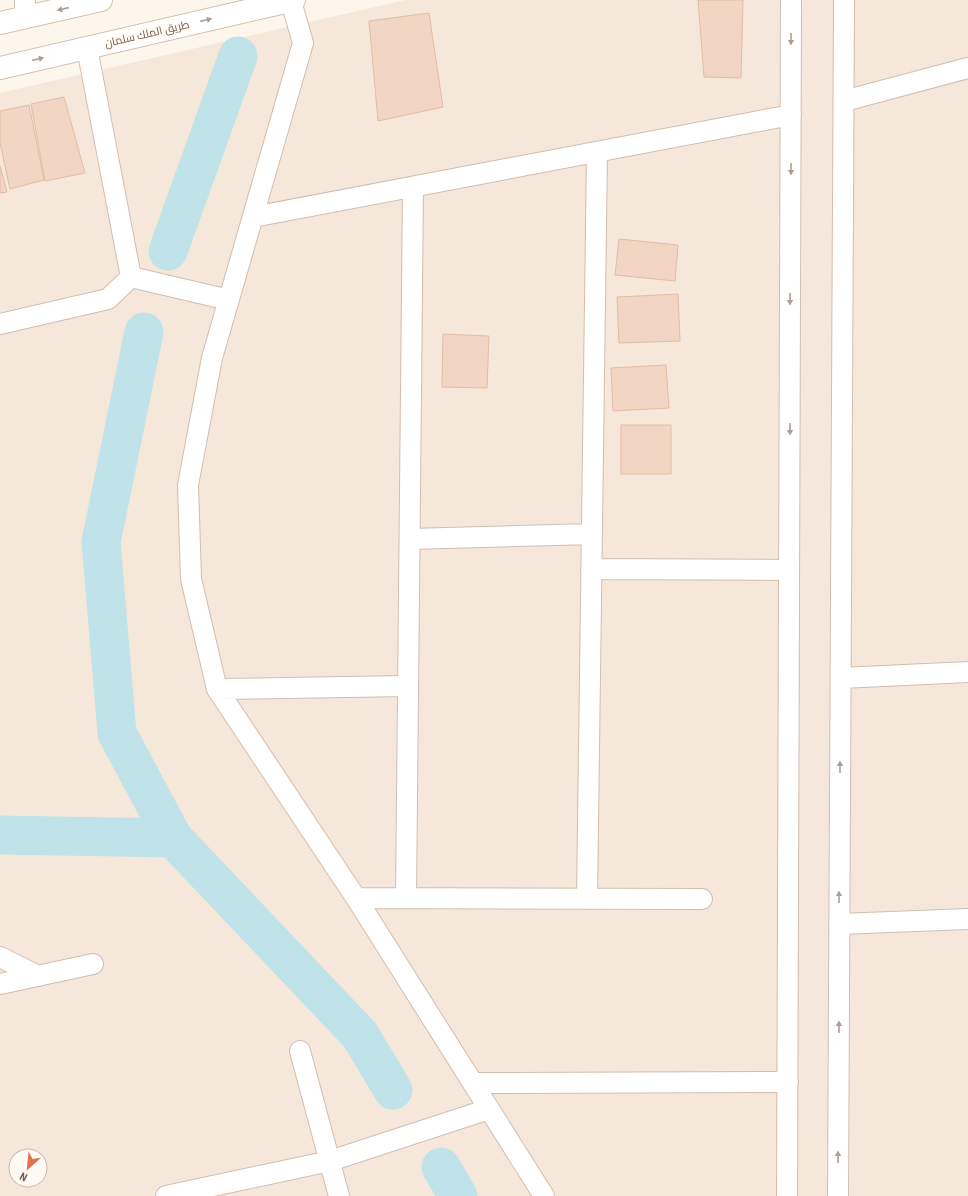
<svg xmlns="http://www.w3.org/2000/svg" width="968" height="1196" viewBox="0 0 968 1196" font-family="'Roboto Condensed',Cairo,sans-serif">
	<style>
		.residential { fill: #f5e8da; fill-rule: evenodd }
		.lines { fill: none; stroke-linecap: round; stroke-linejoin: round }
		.river { stroke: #bfe3e8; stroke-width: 39 }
		.building { fill: #f3d5c3; stroke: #e6bba3 }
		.street-casing { stroke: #d1beb0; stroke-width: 22 }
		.secondary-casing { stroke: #d6c0b0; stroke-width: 24 }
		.street { stroke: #fff; stroke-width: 20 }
		.secondary { stroke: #fff; stroke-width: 22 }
		.oneway { fill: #af9d94 }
		.labels { text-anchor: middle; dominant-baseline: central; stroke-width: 4; stroke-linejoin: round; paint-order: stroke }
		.street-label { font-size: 11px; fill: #7a5c4d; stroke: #fffaf3 }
	</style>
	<rect width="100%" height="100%" fill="#fdf6ec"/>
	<path class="residential" d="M405,0H968V1196H0V93ZM16,1156H40V1180H16Z"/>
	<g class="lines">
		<path class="river" d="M168,251L238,56
			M144,332L101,542L117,733L173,838L360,1035L393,1090
			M0,835L173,838
			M441,1167L458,1196"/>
	</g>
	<path class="building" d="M698,0H743L741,78L704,77Z
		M429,13L443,107L378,121L369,21Z
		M64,97L85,173L45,181L31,104Z
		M29,105L44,180L10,189L0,143V111Z
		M0,166L7,192L0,193Z
		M619,239L678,245L675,281L615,275Z
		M678,294L680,341L619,343L617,297Z
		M443,334L489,336L487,388L442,387Z
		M666,365L669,408L613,411L611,368Z
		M621,425H671V474H621Z"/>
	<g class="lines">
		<g class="street-casing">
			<path id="street" d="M291,1L303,43L212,358L188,485L191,579L217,689L356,898L544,1196
				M25,17V0
				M844,101L968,68
				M253,217L791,115
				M131,277L229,300
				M0,324L108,299L131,277L87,48
				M410,539L592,534
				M591,569L789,570
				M841,678L968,672
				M217,689L408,686
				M356,898L702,899
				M406,898L413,187
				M587,899L597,152
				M839,924L968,919
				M0,957L38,976
				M0,984L93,964
				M300,1051L339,1196
				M473,1083L788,1082
				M166,1196L330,1161L489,1109
				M787,1196L791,0
				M838,1196L844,0"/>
		</g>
		<g class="secondary-casing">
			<path id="secondary" d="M0,23L101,0
				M0,68L294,0"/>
		</g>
		<use href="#street" class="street"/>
		<use href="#secondary" class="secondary"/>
	</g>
	<defs><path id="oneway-solid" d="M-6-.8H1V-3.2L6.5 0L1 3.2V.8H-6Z"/></defs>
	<g class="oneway">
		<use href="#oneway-solid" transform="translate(63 9) rotate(167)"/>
		<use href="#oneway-solid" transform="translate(206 20) rotate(-13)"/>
		<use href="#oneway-solid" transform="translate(791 39) rotate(90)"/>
		<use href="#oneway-solid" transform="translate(38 59) rotate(-13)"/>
		<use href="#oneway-solid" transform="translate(791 169) rotate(90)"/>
		<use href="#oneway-solid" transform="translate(790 299) rotate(90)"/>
		<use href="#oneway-solid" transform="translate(790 429) rotate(90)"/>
		<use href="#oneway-solid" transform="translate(840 767) rotate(-90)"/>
		<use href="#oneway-solid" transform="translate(839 897) rotate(-90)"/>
		<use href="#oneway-solid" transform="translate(839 1027) rotate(-90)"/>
		<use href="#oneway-solid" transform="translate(838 1157) rotate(-90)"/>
	</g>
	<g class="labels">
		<g class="street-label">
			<text transform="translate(147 34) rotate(-13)">طريق الملك سلمان</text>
		</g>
	</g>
	<g transform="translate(28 1168) rotate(207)"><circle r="19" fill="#fffaf3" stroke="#cabbb1"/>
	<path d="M0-3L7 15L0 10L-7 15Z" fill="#e76f51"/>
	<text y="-6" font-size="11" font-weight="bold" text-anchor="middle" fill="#7a5c4d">N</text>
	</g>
</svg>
